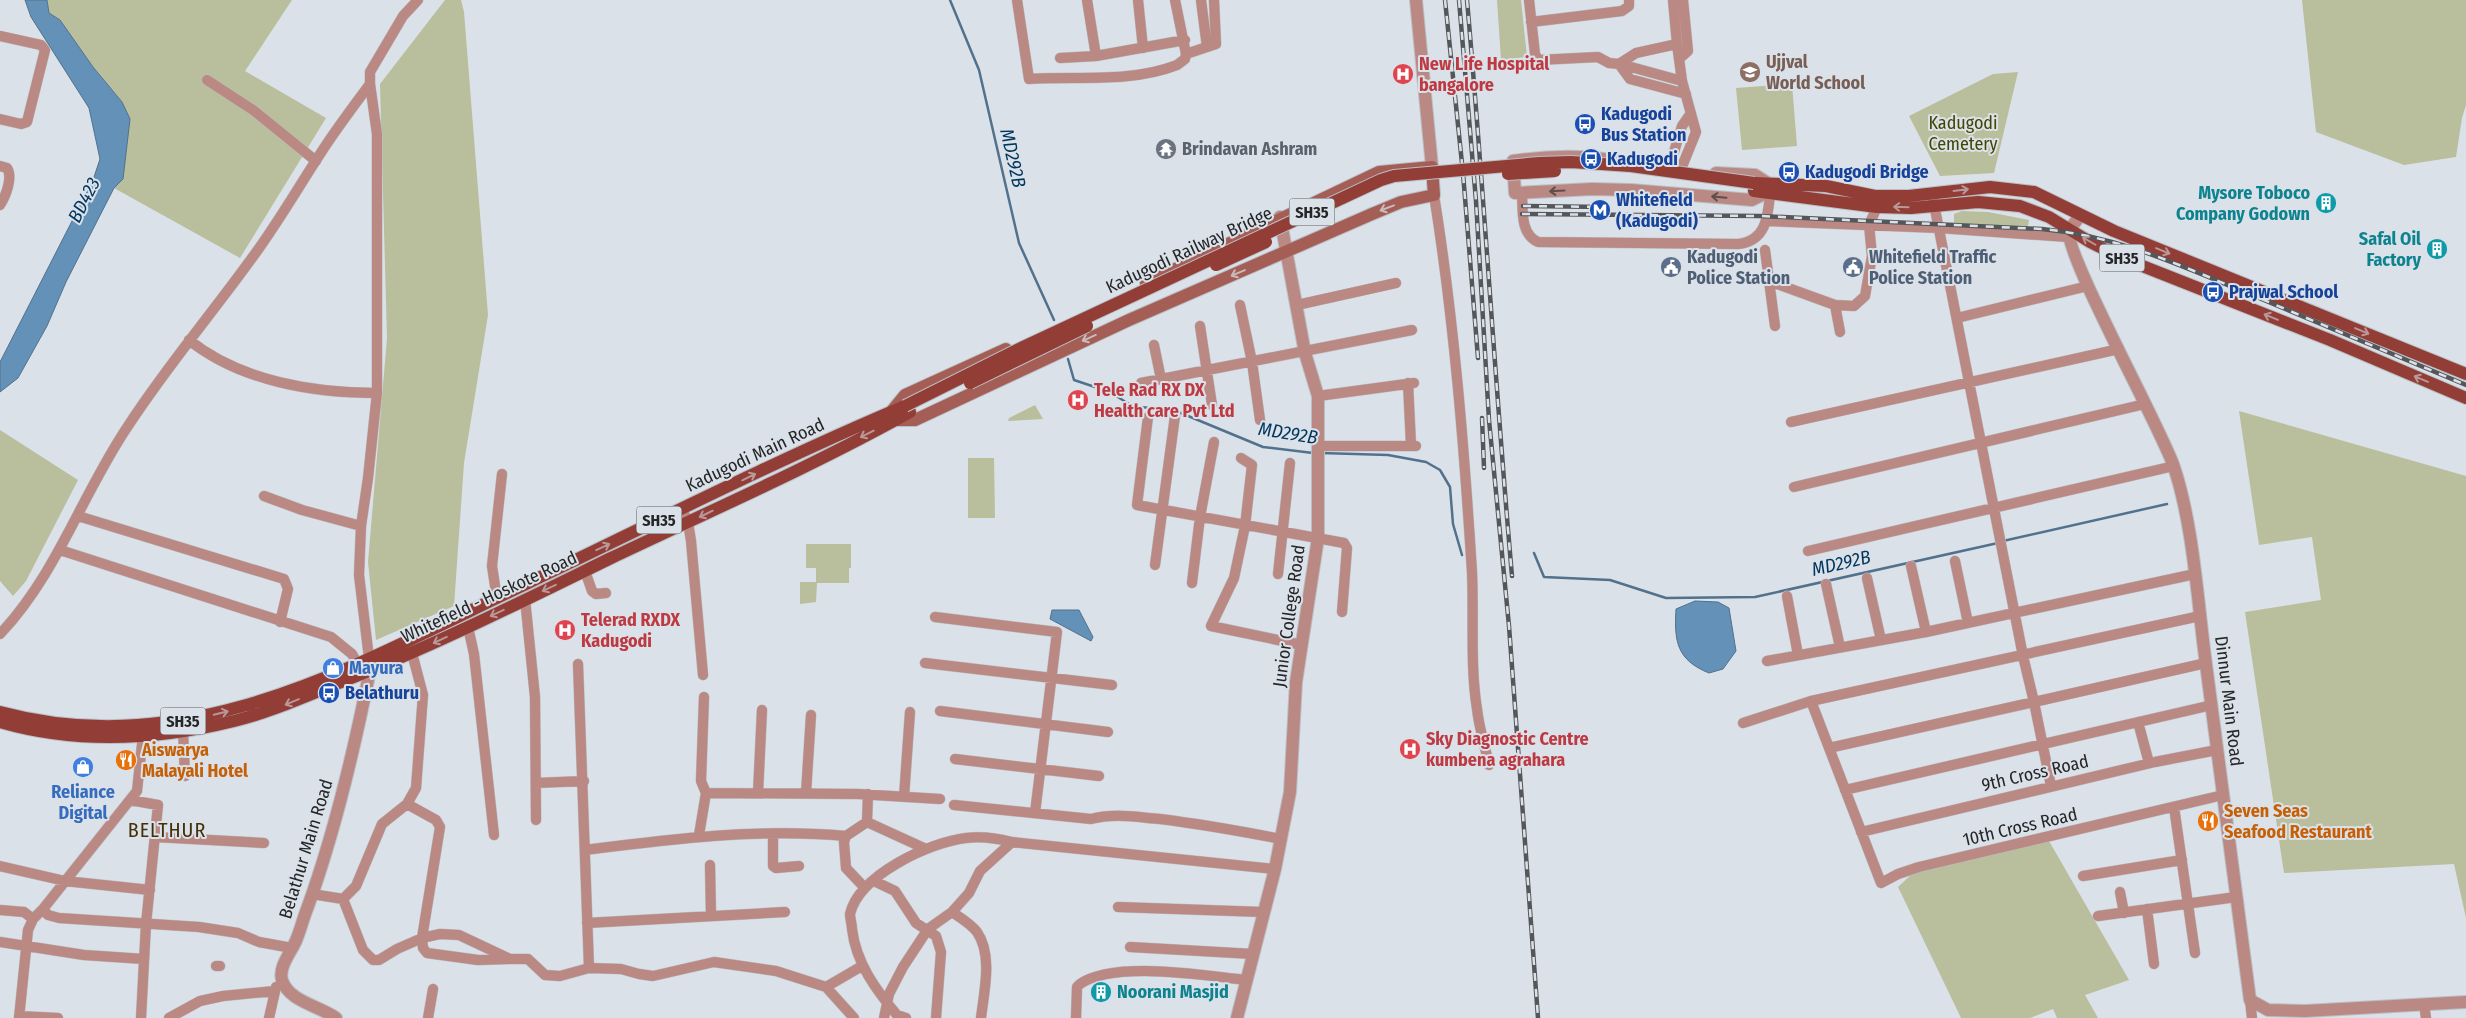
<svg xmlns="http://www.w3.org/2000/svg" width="2466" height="1018" viewBox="0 0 2466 1018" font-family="'Fira Sans Condensed',sans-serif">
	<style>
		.green { fill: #b9be9c }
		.water { fill: #6491b8; stroke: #51718d }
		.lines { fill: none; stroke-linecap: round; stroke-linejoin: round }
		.stream { stroke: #51718d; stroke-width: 2.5 }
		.minor-casing { stroke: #babfc5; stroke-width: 11 }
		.tertiary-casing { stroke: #babfc5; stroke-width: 14 }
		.secondary-casing { stroke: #babfc5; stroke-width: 14 }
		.primary-casing { stroke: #babfc5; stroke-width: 14 }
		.minor { stroke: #bb8983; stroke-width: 10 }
		.tertiary { stroke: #bb8983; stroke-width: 12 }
		.secondary { stroke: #a45e56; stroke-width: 12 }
		.primary { stroke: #923d36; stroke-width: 12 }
		.rail-casing { stroke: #54575a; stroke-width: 4.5 }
		.rail { stroke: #dbe1e8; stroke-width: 2.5; stroke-dasharray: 8; stroke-linecap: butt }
		.primary-bridge-casing { stroke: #babfc5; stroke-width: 14; stroke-linecap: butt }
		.primary-bridge { stroke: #923d36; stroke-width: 12 }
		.oneway { stroke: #ba9798 }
		.oneway2 { stroke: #604e4c }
		.oneway3 { stroke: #cababc }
		.labels { text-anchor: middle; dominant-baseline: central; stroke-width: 4; stroke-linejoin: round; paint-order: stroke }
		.shield { fill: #dbe1e8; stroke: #5b5e62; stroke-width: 1 }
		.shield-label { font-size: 16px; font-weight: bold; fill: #242628 }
		.education-label { font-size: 18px; font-weight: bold; fill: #785e54; stroke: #dbe1e8; text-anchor: start }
		.health-label { font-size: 18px; font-weight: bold; fill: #be3a42; stroke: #dbe1e8; text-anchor: start }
		.transit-label { font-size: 18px; font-weight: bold; fill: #164399; stroke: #dbe1e8; text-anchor: start }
		.park-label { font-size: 18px; fill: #414600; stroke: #dbe1e8 }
		.worship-label { font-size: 18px; font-weight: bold; fill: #5b616d; stroke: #dbe1e8; text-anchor: start }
		.culture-label { font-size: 18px; font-weight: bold; fill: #0d838f; stroke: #dbe1e8; text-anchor: end }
		.street-label { font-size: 18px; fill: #242628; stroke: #dbe1e8 }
		.service-label { font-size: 18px; font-weight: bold; fill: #4e5e75; stroke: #dbe1e8; text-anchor: start }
		.shop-label { font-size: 18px; font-weight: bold; fill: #366cbe; stroke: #dbe1e8; text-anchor: start }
		.food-label { font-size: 18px; font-weight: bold; fill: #c56008; stroke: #dbe1e8; text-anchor: start }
		.water-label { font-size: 19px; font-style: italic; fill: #00365d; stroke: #dbe1e8 }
		.quarter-label { font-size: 20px; letter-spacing: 1px; fill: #432f08; stroke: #dbe1e8 }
	</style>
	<rect width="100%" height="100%" fill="#dbe1e8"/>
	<path class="green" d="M47,0H292L245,71L326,118L240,258L114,188L123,178L122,102L93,67L60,20L49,13Z
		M445,0H461L464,12L488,315L464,463L454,606L376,640L368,562L387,338L380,84Z
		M1497,0H1521L1527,57L1501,60Z
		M2302,0H2466V105L2462,118L2456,157L2404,165L2316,132Z
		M2018,72L1994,173L1940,176L1909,116L1993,74Z
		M1792,84L1797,146L1742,150L1736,88Z
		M1962,211L1988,212L2029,220L2027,231L1954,226V214Z
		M1035,405L1043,419L1008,421L1009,418Z
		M2239,411L2466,476V918L2454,864L2284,873L2245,612L2321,600L2312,537L2259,545Z
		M0,430L78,480L26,581L13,596L0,581Z
		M968,458H994L995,518H968Z
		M806,544H851V568H849V583H817L816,602L800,604V582H816V568H806Z
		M2049,841L2129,980L2085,995L2098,1018H2057L2053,1009L2030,1018H1961L1898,887L1913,873Z"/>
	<path class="water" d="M25,0H47L49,13L60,20L93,67L122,102L130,119L123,179L114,188L66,282L47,326L18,378L0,392V362L93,180L100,159L89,108L31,17Z
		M1695,601L1718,602L1729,608L1736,651L1723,669L1709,673C1677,660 1674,642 1676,609Z
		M1052,610H1079L1093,637L1091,641L1050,619Z"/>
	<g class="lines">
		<path class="stream" d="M950,0L979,70L1019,243L1054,320
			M1068,359L1074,380L1110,392L1132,406L1176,411L1263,447L1313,453
			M1321,453L1388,455L1426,462L1440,470L1450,487L1453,524L1462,555
			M2003,541L2167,504
			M1534,553L1544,577L1610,580L1666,598L1755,597L1998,543"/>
		<g class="minor-casing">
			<path id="minor" d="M1017,0L1029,79C1078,76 1131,83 1177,65L1185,59L1186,54L1175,0
				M1087,0L1096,56L1185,40
				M1138,0L1143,48
				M1201,0L1207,47
				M1529,0L1535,54L1538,60L1598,57L1609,63L1619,64L1636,53L1677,44L1673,0
				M1531,22L1622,11L1629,6V0
				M0,36L41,45L45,50L27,122L21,124L0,119
				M1677,44L1682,81L1696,132L1681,169
				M1186,54L1216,44L1214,0
				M1060,58L1096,56
				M1679,59L1688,51L1683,0
				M1619,64L1630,79L1686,94
				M1631,67L1682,81
				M207,80L253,110L316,161
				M0,166L7,168C13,177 6,196 0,205
				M1669,168L1682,126L1691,113
				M1522,193C1523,210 1520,234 1538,242L1738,244C1766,241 1768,217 1770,194
				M1434,195C1454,320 1464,446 1472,572C1474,616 1470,666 1477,709C1479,728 1485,746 1489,765
				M1768,221L1939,228L2068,237
				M1765,250L1775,326
				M1769,281L1835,305L1840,332
				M1240,305L1252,362L1260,420
				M1297,305L1396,283
				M1835,305L1854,306L1865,296L1872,256L1869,225L1877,207
				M1957,318L2088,286
				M1200,326L1212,405
				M189,340C240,381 313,393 377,393
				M1154,345L1161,379
				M1141,383L1412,330
				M1408,383L1411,445
				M1318,396L1414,383
				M1148,417L1137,505L1344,543L1347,548L1342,612
				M1791,422L2119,349
				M1319,446H1416
				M1241,458L1252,465L1245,526L1234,578L1211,626L1302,645
				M1794,487L2145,404
				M264,496L302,510L361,526
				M682,509L688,522L691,541L703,675
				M78,516L284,579L288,589L280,622
				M60,550L331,637L352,654L357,663
				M1808,551L2174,466
				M1955,561L1968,623
				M1155,565L1175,416
				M1911,566L1926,632
				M585,571L592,591L596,594L606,593
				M1278,574L1290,463
				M1867,578L1881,640
				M1192,583L1200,517L1214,442
				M1826,584L1840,647
				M1787,596L1798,655
				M497,599L492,566L502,474
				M525,599L535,697L536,820
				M935,617L1057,632L1035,813
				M468,627L474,654L494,835
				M0,634C57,574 82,494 128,426C165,369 209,317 249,262C277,225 300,184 326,145C340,124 355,104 370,84V72L403,16L418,0
				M369,658L359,575L361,526L368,478L377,393V134L370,84
				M1767,661L1926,632L2195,574
				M925,663L1112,685
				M578,664L589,968
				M704,697L701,781L706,793
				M1811,701L1881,883L1898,874L1919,867L2223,795
				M940,711L1108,732
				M2138,722L2149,763
				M1743,723L1811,701L2200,616
				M183,731L185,776
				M1829,748L2034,702L2023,656L1933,199
				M955,759L1099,776
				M536,783L584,781
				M2051,786L2034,702L2206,663
				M1845,790L2212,705
				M758,793L762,710
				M806,793L811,715
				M904,797L910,712
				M130,800L158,805L146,924L141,1018
				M407,804L436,820L440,827L422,938L440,934L459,935L510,959H528L545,975L560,976L589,968L621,969L639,974L653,976L714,962L776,971L826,987L862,966
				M954,805L1091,819C1115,813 1135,817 1160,819C1200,824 1240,831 1281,839
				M2174,807L2195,953
				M867,822L926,849
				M1861,832L2155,762L2217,750
				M773,834V866L776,868L799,866
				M699,835L706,793L858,794L940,799
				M155,837L264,843
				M585,850C672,839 758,828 846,836
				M710,865L711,916
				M0,866L65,881L150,890
				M2083,876L2182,860
				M874,881L895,891L916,923L936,936L941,952L936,1018
				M864,887L846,868L844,842L846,836L867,822L868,794
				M2120,892L2124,913
				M312,894L343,899L363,950L373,960H379L397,949L422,938L423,948L427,953L478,960L509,959
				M343,899L356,886L382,824L407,804L416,788L423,695L412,653
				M1118,907L1263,912
				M43,909L48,915L59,918L199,927L238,933L259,942L292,948
				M2147,909L2154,964
				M0,910L24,912L33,919
				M952,912C961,918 971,924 977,932C993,955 984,992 981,1018
				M2098,916L2236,897
				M587,923L785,912
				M0,942L84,955L144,959
				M1130,947L1253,954
				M216,966H220
				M826,987L854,1018
				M2250,1000L2252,1018
				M2424,1004L2426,1018
				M19,1016L58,1018
				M19,1018L28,930L33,919L43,909L137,791L143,735
				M169,1018L200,1001L223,996L274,991
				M269,1018L276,987
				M428,1018L433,989
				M884,1018L889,994L903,967L928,929L952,912L969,893L980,871L1012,842L1275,869
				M906,1018L897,1015C876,990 856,963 852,929C852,925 850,918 850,914C859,875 930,842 966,838C982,836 996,838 1012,842
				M1076,1018L1077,987L1080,984C1115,960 1205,976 1247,980"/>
		</g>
		<g class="tertiary-casing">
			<path id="tertiary" d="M1416,0L1432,167
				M1612,160C1579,155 1546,156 1513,161L1515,193L1592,189L1631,190L1752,200L1766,193
				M1716,173L1755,175L1769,184
				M2080,216L2069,230C2063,251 2162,430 2174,467C2192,521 2197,592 2204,649C2220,766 2234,883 2250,1000L2268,1010L2305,1011L2466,1002
				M336,1018C320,1006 289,1002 282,980C278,966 293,950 297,938C301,928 303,919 307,909C335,832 354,751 370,670L369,662
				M1237,1018L1275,869L1290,792L1296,682L1318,538V396L1305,353L1280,217"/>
		</g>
		<g class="secondary-casing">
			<path id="secondary" d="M891,412L905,395L1006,349
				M894,420H915L1129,320L1372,214L1401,202L1434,195L1432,167L1379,172L1146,283"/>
		</g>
		<g class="primary-casing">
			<path id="primary" d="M1754,183L1826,186L1875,196H1909L1990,187L2034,192L2114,231L2466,374
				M1754,191L1877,207L1911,208L1978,202L2020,206L2049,217L2090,242L2122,258L2330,340L2466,398
				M0,712C193,764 360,662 528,583C653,523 777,460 905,406
				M0,722C76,744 157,740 234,721C275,711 315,692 354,677C441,642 525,600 609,559C710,511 813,466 910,412"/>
		</g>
		<use href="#minor" class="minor"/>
		<use href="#tertiary" class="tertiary"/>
		<use href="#secondary" class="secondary"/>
		<use href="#primary" class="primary"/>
		<g class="rail-casing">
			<path id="rail" d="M1445,0L1463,173L1478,358
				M1459,0L1476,201L1489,420L1509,626L1538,1018
				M1467,0C1484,192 1495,384 1512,576
				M1523,206L1606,207
				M1522,214L1760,216L2042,229C2119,236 2181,266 2252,295C2323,325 2395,355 2466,385
				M1482,418L1484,468"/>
		</g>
		<use href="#rail" class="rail"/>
		<g class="primary-bridge-casing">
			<path id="primary-bridge" d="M1508,174L1555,171
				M1216,265L1266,242
				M970,383L1087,326
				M905,406L1021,348L1381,180L1394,176L1539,163L1571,162L1631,166L1754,183"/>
		</g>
		<use href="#primary-bridge" class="primary-bridge"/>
	</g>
	<defs><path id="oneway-shaft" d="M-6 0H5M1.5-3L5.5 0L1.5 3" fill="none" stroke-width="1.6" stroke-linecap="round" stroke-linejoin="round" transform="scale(1.25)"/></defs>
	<g class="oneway">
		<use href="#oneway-shaft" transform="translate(1961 190) rotate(-7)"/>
		<use href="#oneway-shaft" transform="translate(1901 207) rotate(-178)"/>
		<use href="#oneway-shaft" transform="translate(2089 241) rotate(-150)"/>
		<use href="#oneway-shaft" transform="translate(2163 251) rotate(22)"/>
		<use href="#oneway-shaft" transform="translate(2271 317) rotate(-158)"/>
		<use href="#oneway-shaft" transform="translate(2362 331) rotate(23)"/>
		<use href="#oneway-shaft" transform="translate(2421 379) rotate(-157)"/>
		<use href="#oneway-shaft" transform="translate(867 434) rotate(153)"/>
		<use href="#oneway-shaft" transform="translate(749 477) rotate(-26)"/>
		<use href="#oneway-shaft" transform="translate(706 514) rotate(154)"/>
		<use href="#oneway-shaft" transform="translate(603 547) rotate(-25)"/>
		<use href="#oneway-shaft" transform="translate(549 588) rotate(155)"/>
		<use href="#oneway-shaft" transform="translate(497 613) rotate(155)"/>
		<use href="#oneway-shaft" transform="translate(440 640) rotate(155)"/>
		<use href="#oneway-shaft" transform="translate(292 702) rotate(157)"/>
		<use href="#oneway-shaft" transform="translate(221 713) rotate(-14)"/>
	</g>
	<g class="oneway2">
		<use href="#oneway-shaft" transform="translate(1557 191) rotate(177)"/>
		<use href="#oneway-shaft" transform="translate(1719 197) rotate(-175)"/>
	</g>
	<g class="oneway3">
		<use href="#oneway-shaft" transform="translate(1387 208) rotate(159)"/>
		<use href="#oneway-shaft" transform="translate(1238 273) rotate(157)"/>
		<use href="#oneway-shaft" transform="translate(1089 338) rotate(156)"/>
	</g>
	<defs>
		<g id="school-disc" transform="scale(1.125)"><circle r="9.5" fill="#8d6e63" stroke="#dbe1e8"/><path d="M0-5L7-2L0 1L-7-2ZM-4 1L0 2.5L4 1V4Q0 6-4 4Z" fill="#fff"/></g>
		<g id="hospital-disc" transform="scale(1.125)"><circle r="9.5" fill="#e0444e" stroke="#dbe1e8"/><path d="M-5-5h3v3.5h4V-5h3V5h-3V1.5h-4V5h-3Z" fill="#fff"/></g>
		<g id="bus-disc" transform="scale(1.125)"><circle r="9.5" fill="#1a4fb4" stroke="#dbe1e8"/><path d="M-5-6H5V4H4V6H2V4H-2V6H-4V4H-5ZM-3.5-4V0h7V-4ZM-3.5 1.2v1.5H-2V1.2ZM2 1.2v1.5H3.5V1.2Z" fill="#fff"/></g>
		<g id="temple-disc" transform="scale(1.125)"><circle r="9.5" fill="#6b7280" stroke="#dbe1e8"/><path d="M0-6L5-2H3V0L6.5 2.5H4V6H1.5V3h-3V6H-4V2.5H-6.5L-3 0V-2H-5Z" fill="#fff"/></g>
		<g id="building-disc" transform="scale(1.125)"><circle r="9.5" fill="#0f9aa8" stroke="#dbe1e8"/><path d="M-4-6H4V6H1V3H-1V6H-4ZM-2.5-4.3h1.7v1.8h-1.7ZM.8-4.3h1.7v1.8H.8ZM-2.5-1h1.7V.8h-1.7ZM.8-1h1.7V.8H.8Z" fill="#fff"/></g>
		<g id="metro-disc" transform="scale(1.125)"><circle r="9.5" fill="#1a4fb4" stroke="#dbe1e8"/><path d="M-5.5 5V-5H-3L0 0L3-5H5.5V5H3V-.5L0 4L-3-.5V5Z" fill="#fff"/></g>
		<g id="civic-disc" transform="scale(1.125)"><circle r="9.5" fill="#5c6f8a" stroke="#dbe1e8"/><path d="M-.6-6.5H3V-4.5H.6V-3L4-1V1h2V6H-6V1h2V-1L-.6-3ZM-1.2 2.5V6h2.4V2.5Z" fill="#fff"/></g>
		<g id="shop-disc" transform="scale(1.125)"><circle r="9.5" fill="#3f7fe0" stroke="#dbe1e8"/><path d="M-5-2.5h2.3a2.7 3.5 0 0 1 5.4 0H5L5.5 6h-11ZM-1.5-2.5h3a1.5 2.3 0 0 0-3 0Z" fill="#fff"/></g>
		<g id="restaurant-disc" transform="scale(1.125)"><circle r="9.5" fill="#e8710a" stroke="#dbe1e8"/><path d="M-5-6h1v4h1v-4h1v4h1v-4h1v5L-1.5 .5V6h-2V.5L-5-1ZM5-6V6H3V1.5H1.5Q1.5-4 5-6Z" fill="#fff"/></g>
	</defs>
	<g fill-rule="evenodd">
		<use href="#school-disc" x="1750" y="72"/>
		<use href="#hospital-disc" x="1403" y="74"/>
		<use href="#bus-disc" x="1585" y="124"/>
		<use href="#temple-disc" x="1166" y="149"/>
		<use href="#bus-disc" x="1591" y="159"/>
		<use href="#bus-disc" x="1789" y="172"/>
		<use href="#building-disc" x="2326" y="203"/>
		<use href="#metro-disc" x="1600" y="210"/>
		<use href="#building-disc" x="2437" y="249"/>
		<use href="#civic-disc" x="1671" y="267"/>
		<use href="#civic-disc" x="1853" y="267"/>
		<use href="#bus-disc" x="2213" y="292"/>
		<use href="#hospital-disc" x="1078" y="400"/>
		<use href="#hospital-disc" x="565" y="630"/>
		<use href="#shop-disc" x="333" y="668"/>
		<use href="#bus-disc" x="329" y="693"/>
		<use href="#hospital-disc" x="1410" y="749"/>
		<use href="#restaurant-disc" x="126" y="760"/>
		<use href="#shop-disc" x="83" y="767"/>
		<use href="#restaurant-disc" x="2208" y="821"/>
		<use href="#building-disc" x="1101" y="992"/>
	</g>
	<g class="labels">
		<g class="shield">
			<rect x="1289.5" y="198.5" width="45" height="27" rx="4"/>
			<rect x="2099.5" y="244.5" width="45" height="27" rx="4"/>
			<rect x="636.5" y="506.5" width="45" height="27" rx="4"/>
			<rect x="160.5" y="707.5" width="45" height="27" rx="4"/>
		</g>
		<g class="shield-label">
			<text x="1312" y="212">SH35</text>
			<text x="2122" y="258">SH35</text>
			<text x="659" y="520">SH35</text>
			<text x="183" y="721">SH35</text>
		</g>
		<g class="education-label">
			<text x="1766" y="62">Ujjval<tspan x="1766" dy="21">World School</tspan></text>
		</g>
		<g class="health-label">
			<text x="1419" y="64">New Life Hospital<tspan x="1419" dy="21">bangalore</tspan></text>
			<text x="1094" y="390">Tele Rad RX DX<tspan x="1094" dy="21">Health care Pvt Ltd</tspan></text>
			<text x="581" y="620">Telerad RXDX<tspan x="581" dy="21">Kadugodi</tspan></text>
			<text x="1426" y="739">Sky Diagnostic Centre<tspan x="1426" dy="21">kumbena agrahara</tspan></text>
		</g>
		<g class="transit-label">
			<text x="1601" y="114">Kadugodi<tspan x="1601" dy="21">Bus Station</tspan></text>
			<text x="1607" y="159">Kadugodi</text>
			<text x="1805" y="172">Kadugodi Bridge</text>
			<text x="1616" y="200">Whitefield<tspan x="1616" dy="21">(Kadugodi)</tspan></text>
			<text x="2229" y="292">Prajwal School</text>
			<text x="345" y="693">Belathuru</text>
		</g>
		<g class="park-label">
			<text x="1963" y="123">Kadugodi<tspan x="1963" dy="21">Cemetery</tspan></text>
		</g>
		<g class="worship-label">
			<text x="1182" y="149">Brindavan Ashram</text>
		</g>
		<g class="culture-label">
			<text x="2310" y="193">Mysore Toboco<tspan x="2310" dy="21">Company Godown</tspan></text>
			<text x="2421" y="239">Safal Oil<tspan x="2421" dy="21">Factory</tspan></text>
			<text x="1117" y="992" text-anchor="start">Noorani Masjid</text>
		</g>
		<g class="street-label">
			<text transform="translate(1189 250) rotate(-25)">Kadugodi Railway Bridge</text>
			<text transform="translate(755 455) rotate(-25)">Kadugodi Main Road</text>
			<text transform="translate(489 597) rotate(-25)">Whitefield - Hoskote Road</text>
			<text transform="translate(1289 616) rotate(-82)">Junior College Road</text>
			<text transform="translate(2229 701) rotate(83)">Dinnur Main Road</text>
			<text transform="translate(2035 773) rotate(-13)">9th Cross Road</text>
			<text transform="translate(2020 827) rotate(-13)">10th Cross Road</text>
			<text transform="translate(306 849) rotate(-73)">Belathur Main Road</text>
		</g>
		<g class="service-label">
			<text x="1687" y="257">Kadugodi<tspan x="1687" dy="21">Police Station</tspan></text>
			<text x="1869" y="257">Whitefield Traffic<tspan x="1869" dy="21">Police Station</tspan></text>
		</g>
		<g class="shop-label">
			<text x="349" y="668">Mayura</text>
			<text x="83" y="792" text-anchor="middle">Reliance<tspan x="83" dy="21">Digital</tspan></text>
		</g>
		<g class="food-label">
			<text x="142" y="750">Aiswarya<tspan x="142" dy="21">Malayali Hotel</tspan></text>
			<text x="2224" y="811">Seven Seas<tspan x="2224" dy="21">Seafood Restaurant</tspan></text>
		</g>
		<g class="water-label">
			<text transform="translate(1013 158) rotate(77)">MD292B</text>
			<text transform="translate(84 200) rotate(-63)">BD423</text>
			<text transform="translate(1288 433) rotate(9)">MD292B</text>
			<text transform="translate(1841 563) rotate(-13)">MD292B</text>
		</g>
		<g class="quarter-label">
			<text x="167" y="830">BELTHUR</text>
		</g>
	</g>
</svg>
